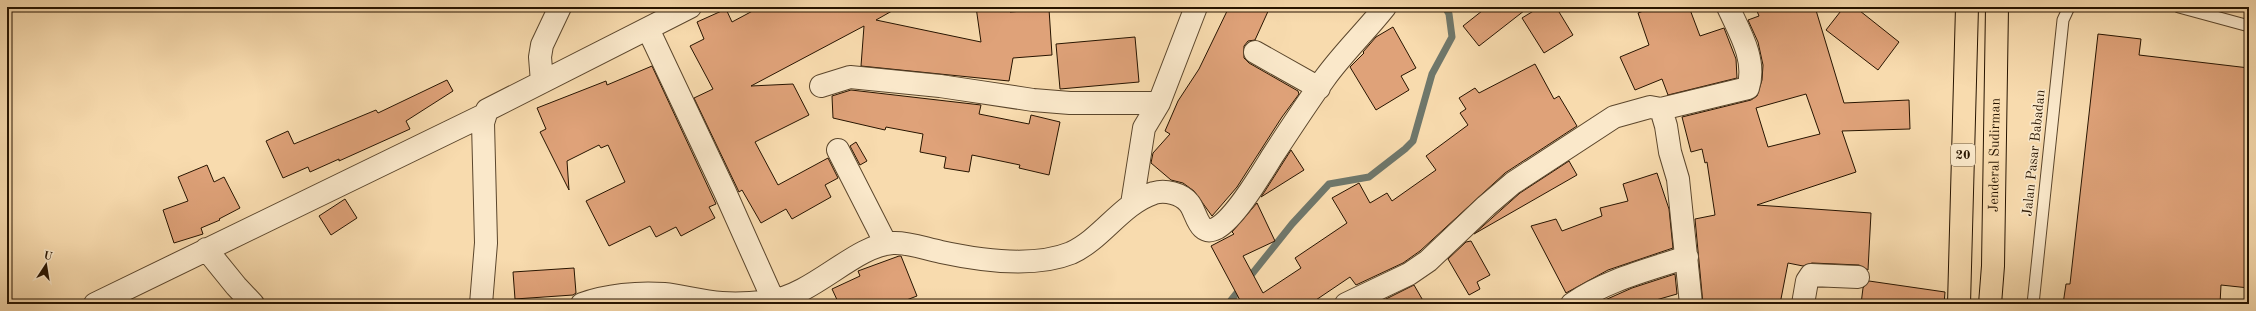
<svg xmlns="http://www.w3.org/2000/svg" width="2256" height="311" viewBox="0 0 2256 311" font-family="'Old Standard TT',serif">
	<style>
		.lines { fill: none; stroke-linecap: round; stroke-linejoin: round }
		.stream { stroke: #6f776b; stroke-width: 7 }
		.building { fill: #dfa279; stroke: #271400; fill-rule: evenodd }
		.lane-casing { stroke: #5b462c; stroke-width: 13 }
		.street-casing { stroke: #5b462c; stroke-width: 24 }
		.highway-casing { stroke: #271400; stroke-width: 24 }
		.lane { stroke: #fae8ca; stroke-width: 11 }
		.street { stroke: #fae8ca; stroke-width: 22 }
		.highway { stroke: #f8dbae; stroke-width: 22 }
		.labels { text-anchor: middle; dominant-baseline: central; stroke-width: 3.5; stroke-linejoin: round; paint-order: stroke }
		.shield { fill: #fae8ca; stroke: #66543d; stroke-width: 1 }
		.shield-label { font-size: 13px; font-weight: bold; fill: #271400 }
		.street-label { font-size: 14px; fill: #271400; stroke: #fae8ca }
	</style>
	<rect width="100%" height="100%" fill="#f8dbae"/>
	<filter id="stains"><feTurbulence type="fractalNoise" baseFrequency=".005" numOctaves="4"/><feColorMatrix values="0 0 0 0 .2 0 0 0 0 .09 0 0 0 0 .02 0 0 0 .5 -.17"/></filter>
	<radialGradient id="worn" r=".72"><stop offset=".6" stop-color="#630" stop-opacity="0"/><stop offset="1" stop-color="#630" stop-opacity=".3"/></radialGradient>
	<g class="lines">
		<path class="stream" d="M1228,304L1292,224L1329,184L1369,177L1405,149L1413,141L1432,74L1452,37L1449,14L1445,7"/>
	</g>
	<path class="building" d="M760,7H899L876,20L981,42L976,7H1009L1010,12L1049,9L1052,55L1013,58L1009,81L861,66L864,26L751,86L793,84L809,115L755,142L778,185L828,158L838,178L825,185L831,197L792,219L786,209L761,223L742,190L739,192L694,98L713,89L690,46L704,39L697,22L726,9L732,22Z
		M1229,7H1270L1255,40L1248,41L1244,46V58L1249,63L1298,91L1299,94L1282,117L1237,187L1212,216L1194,191L1183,183L1171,180L1151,163L1153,153L1170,134L1165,131L1178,101L1199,69Z
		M1487,7H1529L1479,46L1463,26Z
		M1540,7H1556L1573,35L1544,53L1522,18Z
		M1654,7H1689L1700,36L1724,28L1736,59L1737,78L1668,95L1662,79L1635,90L1620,57L1649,45L1638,13Z
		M1769,7H1815L1844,103L1909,100L1910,129L1842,131L1856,172L1757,205L1871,213L1868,270L1859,265L1812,263L1803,266L1788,263L1780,304H1703L1695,219L1715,215L1707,162L1705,163L1702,149L1691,152L1682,117L1751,100L1757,96L1762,80L1763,65L1758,42L1748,20L1759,16L1757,11ZM1806,94L1820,134L1768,147L1756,108Z
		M1844,7H1855L1899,42L1878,70L1826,30Z
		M1393,27L1416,68L1401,76L1409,90L1376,110L1350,67L1364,53L1363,52L1376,37Z
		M2098,34L2141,39L2139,55L2249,68V288L2221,285L2220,304H2063L2066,284H2070Z
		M1135,37L1139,82L1060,89L1056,44Z
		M1535,64L1554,99L1559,96L1577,126L1505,173L1420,251L1403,263L1356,285L1350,277L1310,304H1242L1211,246L1234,234L1232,232L1257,203L1275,241L1243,256L1263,293L1301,268L1295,258L1347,223L1332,198L1359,183L1370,203L1387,193L1392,201L1436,170L1426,156L1468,125L1460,113L1466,109L1459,98L1475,88L1479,93Z
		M652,66L716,204L709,207L715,218L681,236L676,227L656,237L650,226L609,246L586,201L625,182L608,145L601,148L599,145L567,161L569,190L540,132L546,129L537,108L606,81L607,85Z
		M447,80L453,91L406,121L410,129L339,161V159L310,172L308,167L283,178L266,141L288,131L294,144L376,110L378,113Z
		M851,90L981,105L979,114L1029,124L1031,115L1060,122L1049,175L1019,168L1020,165L972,155L969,172L944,168L946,157L920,152L923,134L886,127L885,130L833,118L832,96Z
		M856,142L867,161L860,165L850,146Z
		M1291,150L1304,170L1261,197L1265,191Z
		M1569,161L1577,175L1474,234L1520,193Z
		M207,165L214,182L224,177L240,208L219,219L220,220L201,228L203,234L174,243L163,210L188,201L178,177Z
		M1657,173L1669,209L1673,248L1608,270L1566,293L1531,226L1556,219L1562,231L1602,216L1600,208L1628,201L1623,184Z
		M345,199L357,218L331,235L319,216Z
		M1471,241L1490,275L1477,282L1480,289L1469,295L1448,259L1466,242Z
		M899,256H901L917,296L896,304H839L832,289L860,276L858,271Z
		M574,268L576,293L573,295L515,299L513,272Z
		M1675,274L1677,294L1642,304H1596L1632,288Z
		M1869,281L1945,292L1944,304H1861L1863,288Z
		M1414,285L1425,304L1378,303Z"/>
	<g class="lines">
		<g class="lane-casing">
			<path id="lane" d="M2179,7L2249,26
				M2033,304L2063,20L2069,7"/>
		</g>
		<g class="street-casing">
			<path id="street" d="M648,29L725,192L775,304
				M1255,52L1319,88
				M542,82L540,57L542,45L560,7
				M821,86L850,77L940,86L1033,100L1070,103H1159
				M1661,109L1748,88C1757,60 1739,31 1728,7
				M838,150L886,244
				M1132,204L1144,128L1159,103L1196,7
				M206,249L236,286L253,304
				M95,304L484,115
				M481,304L486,243L483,123L487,110L690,7
				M582,304C607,295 638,292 664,294C683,296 702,302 722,303C738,304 755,303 770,301C814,295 855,245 893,243C908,242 926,249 941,252C978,260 1034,268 1071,253C1102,239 1121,204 1154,193C1165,190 1181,193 1189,203C1197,212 1198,238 1217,228C1236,217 1261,174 1273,155C1290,129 1307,103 1325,78C1343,53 1366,31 1385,7
				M1346,304L1409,274L1428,261L1486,206L1513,183L1614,117L1650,107L1661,109L1666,126L1670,152L1678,179L1691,304
				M1572,304C1606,280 1648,270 1687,257
				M1803,304L1807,281L1811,275L1858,277"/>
		</g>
		<g class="highway-casing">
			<g id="highway">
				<path d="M1959,304L1967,7"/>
				<path id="s1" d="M1990,304L1993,266L1997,7"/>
			</g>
		</g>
		<use href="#lane" class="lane"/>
		<use href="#street" class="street"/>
		<use href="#highway" class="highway"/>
	</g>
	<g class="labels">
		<rect class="shield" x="1951" y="144" width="24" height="22" rx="3"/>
		<g class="shield-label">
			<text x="1963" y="155">20</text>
		</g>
		<g class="street-label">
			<text transform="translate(2034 153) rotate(-84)">Jalan Pasar Babadan</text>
			<text stroke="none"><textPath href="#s1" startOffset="149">Jenderal Sudirman</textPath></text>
		</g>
	</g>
	<rect width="2256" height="311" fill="none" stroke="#f8dbae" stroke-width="24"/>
	<rect x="8" y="8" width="2240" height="295" fill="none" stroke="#271400" stroke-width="2"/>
	<rect x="12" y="12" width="2232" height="287" fill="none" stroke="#271400"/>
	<g transform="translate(46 265) rotate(12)" stroke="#fae8ca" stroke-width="3" paint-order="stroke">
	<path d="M0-3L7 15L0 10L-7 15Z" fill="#271400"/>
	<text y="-6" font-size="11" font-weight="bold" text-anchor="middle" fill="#271400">U</text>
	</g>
	<rect width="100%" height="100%" filter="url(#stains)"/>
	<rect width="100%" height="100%" fill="url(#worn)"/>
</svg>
